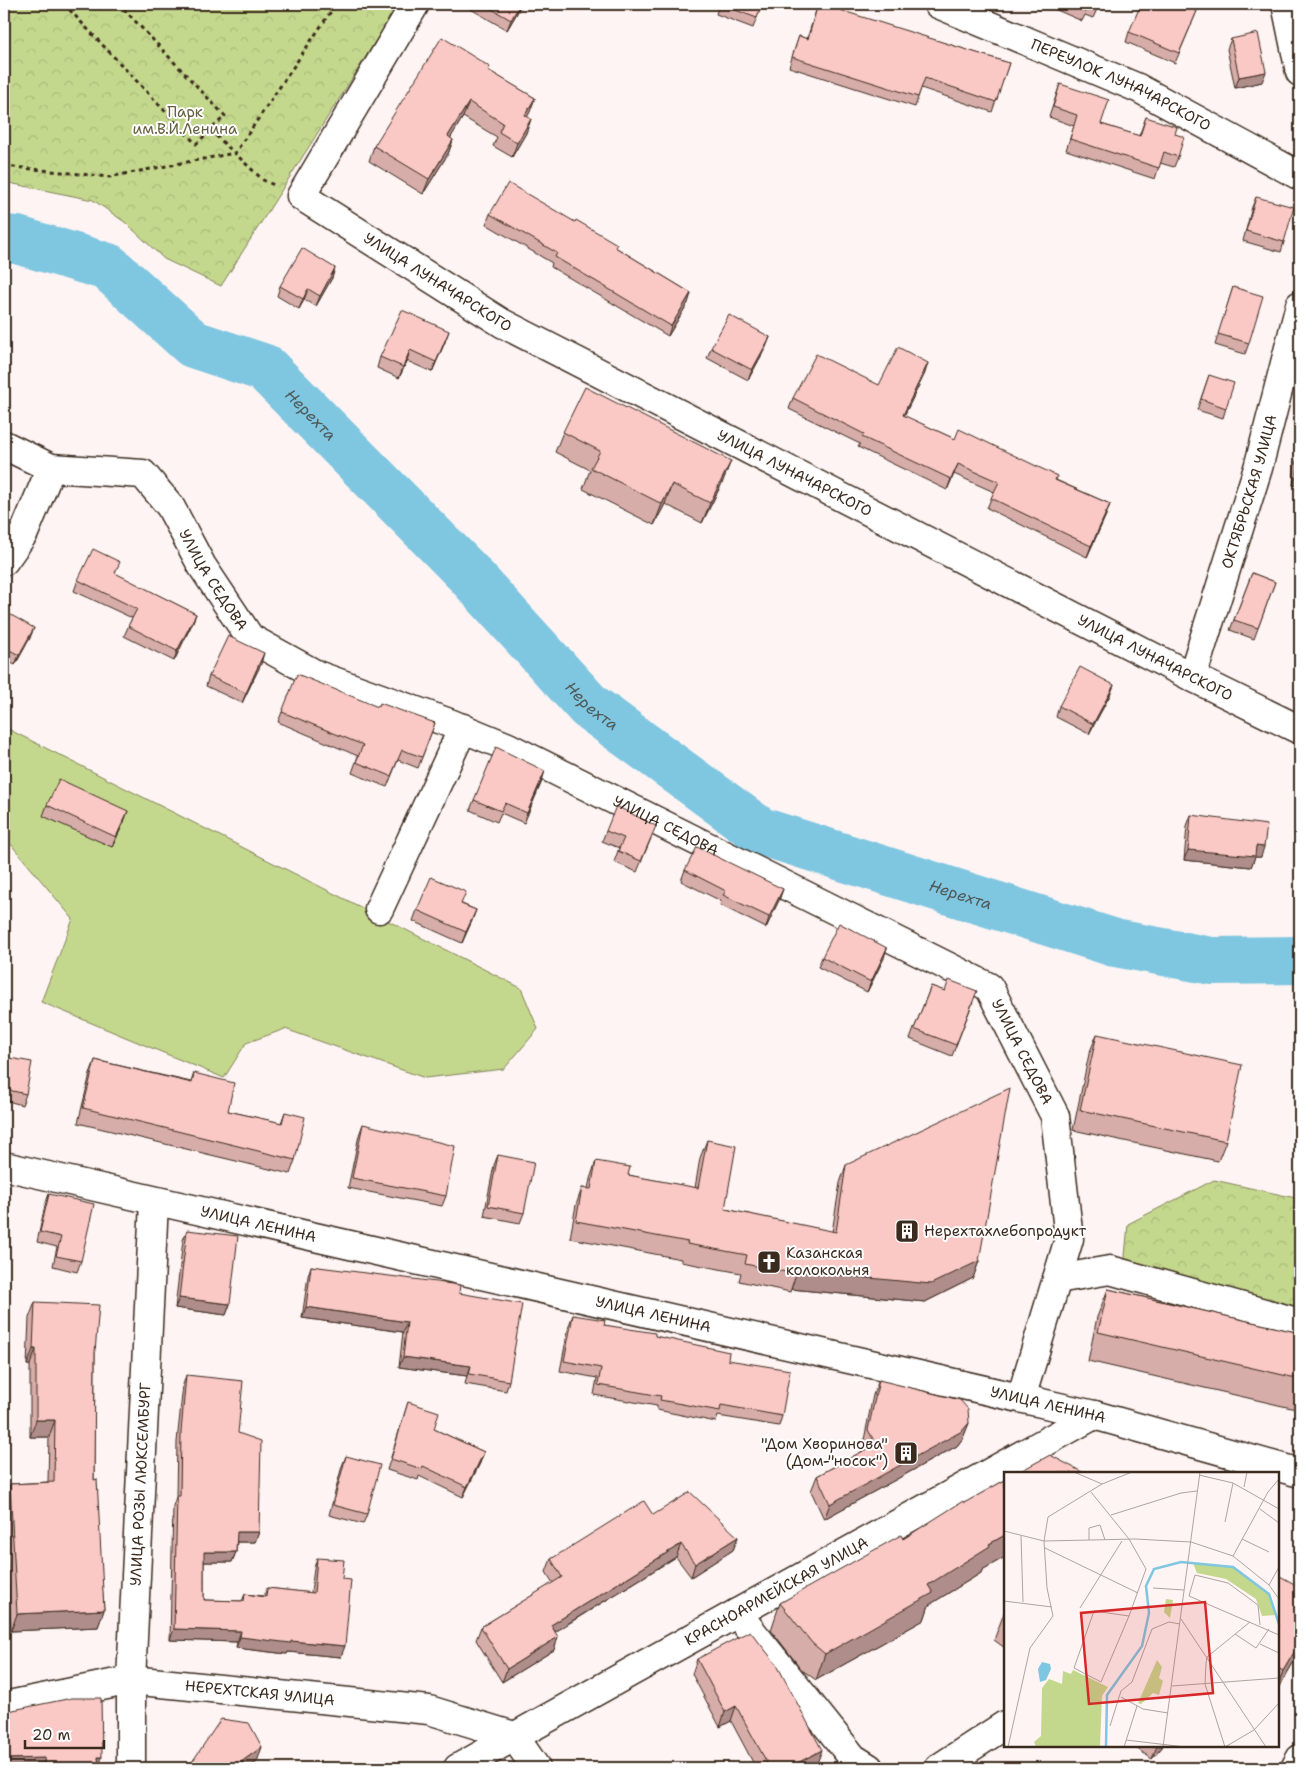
<svg xmlns="http://www.w3.org/2000/svg" width="1304" height="1772" viewBox="0 0 1304 1772" font-family="'Shantell Sans',sans-serif">
	<style>
		.park { fill: url(#park-crowns); stroke: #808156 }
		.pitch { fill: #c4d88d; stroke: #808156 }
		.lines { fill: none; stroke-linecap: round; stroke-linejoin: round }
		.river { stroke: #7fc6e0; stroke-width: 48 }
		.minor-casing { stroke: #3b2a1e; stroke-width: 31 }
		.major-casing { stroke: #3b2a1e; stroke-width: 31 }
		.path { stroke: #3b2a1e; stroke-width: 3; stroke-dasharray: 4 4; stroke-linecap: butt }
		.minor { stroke: #fff; stroke-width: 28 }
		.major { stroke: #fff; stroke-width: 28 }
		.wall { fill: #d7adaa; stroke: #3b2a1e }
		.shaded-wall { fill: #af8d8b; stroke: #3b2a1e }
		.building { fill: #fac9c6; stroke: #3b2a1e }
		.labels { text-anchor: middle; dominant-baseline: central; stroke-width: 4; stroke-linejoin: round; paint-order: stroke }
		.street-label { font-size: 15px; fill: #3b2a1e; stroke: #fff }
		.park-label { font-size: 15px; fill: #645e3f; stroke: #fff }
		.poi-label { font-size: 15px; fill: #3b2a1e; stroke: #fff; text-anchor: start }
		.water-label { font-size: 16px; font-style: italic; fill: #4f5958; stroke: #fff }
		.inset-river { fill: none; stroke: #7fc6e0; stroke-width: 2.5 }
		.inset-road { fill: none; stroke: #b0a39e; stroke-width: 1 }
		.view { fill: #d62828; fill-opacity: 0.15; stroke: #d62828; stroke-width: 2.5 }
		.inset-edge { fill: none; stroke: #3b2a1e; stroke-width: 2.5 }
	</style>
	<defs>
		<pattern id="park-crowns" width="20" height="18" patternUnits="userSpaceOnUse" patternTransform="scale(1.25)"><rect width="20" height="18" fill="#c4d88d"/><path d="M2 6a3 3 0 1 1 6 0M12 15a3 3 0 1 1 6 0" fill="none" stroke="#a9ba79"/></pattern>
	</defs>
	<rect width="100%" height="100%" fill="#fef4f4"/>
	<filter id="ink" filterUnits="userSpaceOnUse"><feTurbulence type="fractalNoise" baseFrequency=".02" numOctaves="2"/><feDisplacementMap in="SourceGraphic" scale="10" xChannelSelector="R" yChannelSelector="G"/><feConvolveMatrix kernelMatrix="1 2 1 2 8 2 1 2 1" color-interpolation-filters="sRGB"/></filter>
	<g filter="url(#ink)">
		<path class="park" d="M4,4H399L221,286L164,259L126,223L93,200L4,182Z
			M1214,1180L1300,1199V1312L1124,1267L1128,1224Z"/>
		<path class="pitch" d="M4,727L521,988L538,1029L504,1069L425,1078L285,1029L246,1043L224,1078L41,1002L73,919L4,836Z"/>
		<g class="lines">
			<path class="river" id="s1" d="M4,239L17,240L108,267L193,344L265,368L467,572L589,706L760,831L1115,943L1212,961L1300,960"/>
			<g class="minor-casing">
				<g id="minor">
					<path id="s2" d="M415,4L301,196L502,323L1192,677L1300,730"/>
					<path id="s3" d="M938,4L1138,88L1300,176"/>
					<path d="M1286,4L1300,72"/>
					<path id="s4" d="M4,445L51,468L143,474L170,506L202,566L250,638L317,675L452,724L508,747L989,987L1055,1116L1069,1239L1021,1398"/>
					<path d="M4,561L24,533L51,468"/>
					<path id="s5" d="M1192,677L1258,468L1300,305"/>
					<path d="M379,909L463,728"/>
					<path d="M1057,1279L1110,1270L1300,1323"/>
					<path d="M737,1613L853,1758L869,1768"/>
					<path id="s6" d="M4,1706L131,1680L429,1710L514,1736L536,1768"/>
					<path id="s7" d="M131,1768V1680L154,1202"/>
					<path id="s8" d="M458,1768L1094,1415"/>
					<path d="M939,1768L1005,1725"/>
					<path d="M1295,1768L1300,1759"/>
				</g>
			</g>
			<g class="major-casing">
				<g id="major">
					<path id="s9" d="M4,1166L1094,1415L1300,1473"/>
				</g>
			</g>
			<path class="path" d="M64,4L196,144L225,116L119,4
				M210,130L263,180L276,186
				M4,166L109,177L235,153L336,4"/>
			<use href="#minor" class="minor"/>
			<use href="#major" class="major"/>
		</g>
		<path class="wall" d="M462,4H521L517,13L507,30Z
			M719,4H762L753,28L716,14Z
			M818,4L1009,63L992,112L921,88L915,107L789,67L799,36L807,39Z
			M1054,4H1105L1103,9L1098,7L1093,18L1085,15L1082,21L1052,8Z
			M1163,9L1197,11L1175,63L1126,42L1129,32Z
			M1231,39L1262,82L1235,88L1227,49Z
			M489,71L535,98L527,117L531,119L526,133L512,157L493,146L497,137L463,117L450,138L453,140L448,154L423,194L369,161L374,146Z
			M1060,84L1101,124L1139,136L1146,117L1175,134L1178,157L1174,167L1160,163L1155,179L1066,150L1074,126L1049,117Z
			M1256,197L1284,242L1281,252L1243,241L1252,207Z
			M490,214L615,247L691,293L688,303L668,336L551,267L552,263L486,224Z
			M335,268L332,278L316,306L304,300L299,309L277,296L280,286Z
			M1233,287L1249,343L1245,354L1215,345Z
			M770,337L766,347L748,380L707,358L711,348Z
			M445,342L432,372L407,361L399,378L377,368L380,357Z
			M925,373L904,416L955,439L1057,476L1056,480L1110,504L1106,515L1087,557L987,508L994,492L954,474L947,490L858,447L860,444L789,409L793,398L879,385Z
			M1209,375L1226,408L1223,418L1197,410Z
			M563,432L723,481L702,523L665,504L654,525L583,489L590,470L555,452Z
			M1300,448V486L1293,485L1295,464Z
			M1252,573L1275,582L1254,639L1230,630Z
			M116,574L196,614L192,624L174,661L124,636L132,618L74,591L78,580Z
			M4,611L30,638L15,665L4,659Z
			M261,664L242,703L206,686L209,676Z
			M1114,685L1110,695L1089,734L1056,717L1059,706Z
			M378,707L435,723L418,768L398,760L387,787L352,773L358,756L278,722L282,712Z
			M542,781L524,823L501,813L497,822L470,810L474,800Z
			M47,805L124,822L112,847L43,816Z
			M1191,815L1261,857H1255L1251,867L1184,860L1187,826Z
			M606,831L652,836L637,872L614,862L619,848L602,841Z
			M685,870L783,889L779,900L766,928L720,905L721,901L681,881Z
			M462,904L476,910L462,943L413,921L417,910Z
			M822,957L884,958L867,992L818,967Z
			M931,986L973,1002L952,1056L910,1039Z
			M1097,1034L1226,1141L1218,1161L1073,1130L1089,1054Z
			M4,1057L26,1094L22,1105L4,1100Z
			M95,1060L191,1082L194,1073L228,1111L281,1123L285,1112L295,1160L290,1174L78,1123L90,1074Z
			M363,1124L446,1196L442,1206L348,1188L359,1135Z
			M707,1140L725,1209L832,1232L840,1183L846,1165L979,1261L973,1278L925,1302L791,1289L790,1292L739,1281L741,1273L681,1262V1259L570,1238L576,1205L582,1188L588,1189L590,1179L596,1161L628,1175L695,1188L700,1158Z
			M498,1155L524,1213L520,1223L484,1216L494,1165Z
			M49,1194L81,1261L77,1272L53,1266L57,1247L37,1242L45,1205Z
			M187,1230L230,1304L226,1315L175,1308L183,1240Z
			M311,1266L459,1293L509,1381L506,1391L465,1384L467,1376L399,1367L403,1332L302,1318L308,1276Z
			M1108,1289L1300,1333V1410L1088,1361L1097,1317Z
			M35,1302L95,1352L94,1480L104,1610L98,1627L11,1631L4,1500L10,1484L48,1482L49,1437H30V1365H27L29,1318Z
			M573,1315L604,1325L655,1336L728,1360L782,1416L779,1426L718,1416L716,1422L657,1410V1406L594,1395L597,1378L560,1371L569,1325Z
			M186,1375L238,1433L259,1532L255,1542H237L236,1552L232,1562H204V1600L242,1601L245,1594L264,1596L267,1588L311,1593L314,1568L317,1558L342,1579L341,1657L288,1652L287,1654L236,1648L237,1642L170,1640L173,1506L176,1497L177,1442L183,1385Z
			M879,1380L969,1423L963,1438L957,1446L824,1519L811,1491L817,1476L865,1450L863,1445L873,1395Z
			M408,1402L434,1429L484,1452L480,1463L463,1497L419,1476L418,1480L387,1470Z
			M346,1456L367,1514L363,1524L329,1515L342,1466Z
			M1005,1480V1557L982,1570L981,1573L929,1605L924,1620L816,1680L802,1670L771,1630L780,1603L903,1539Z
			M653,1515L738,1537L733,1550L691,1577L676,1557L555,1632L554,1650L502,1682L476,1640L481,1627L553,1583L546,1572L551,1559Z
			M1278,1575L1300,1651L1278,1689Z
			M1005,1611V1648L994,1640L1004,1613Z
			M697,1659L816,1766L812,1768H756L731,1721L720,1727L692,1674Z
			M4,1714L99,1766V1768H4Z
			M1133,1746H1163L1152,1759Z"/>
		<path class="shaded-wall" d="M521,4L517,13L507,30L511,20Z
			M1266,72L1262,82L1235,88L1239,77Z
			M535,98L530,112L520,130L525,115Z
			M469,102L463,117L443,151L448,136Z
			M531,119L526,133L512,157L517,143Z
			M453,140L448,154L423,194L429,179Z
			M335,268L332,278L316,306L320,296Z
			M308,289L304,300L299,309L303,299Z
			M691,293L688,303L668,336L671,326Z
			M449,331L445,342L432,372L436,362Z
			M770,337L766,347L748,380L752,370Z
			M410,350L407,361L399,378L403,367Z
			M928,363L925,373L899,426L903,415Z
			M731,461L723,481L702,523L710,503Z
			M958,464L954,474L947,490L951,479Z
			M1297,475H1300V486L1293,485Z
			M672,484L665,504L654,525L662,504Z
			M1110,504L1106,515L1087,557L1091,546Z
			M196,614L192,624L174,661L177,651Z
			M34,628L30,638L15,665L19,655Z
			M264,653L261,664L242,703L246,693Z
			M1114,685L1110,695L1089,734L1093,724Z
			M545,771L542,781L524,823L527,813Z
			M128,811L124,822L112,847L116,837Z
			M1256,846L1264,847L1261,857H1255L1251,867L1184,860L1188,850Z
			M783,889L779,900L766,928L769,917Z
			M476,910L472,921L462,943L466,932Z
			M887,948L884,958L867,992L871,982Z
			M979,1261L973,1278L925,1302L791,1289L797,1271Z
			M179,1298L230,1304L226,1315L175,1308Z
			M306,1307L407,1322L403,1332L302,1318Z
			M33,1349H36L30,1365H27Z
			M403,1357L471,1366L467,1376L399,1367Z
			M36,1420H55L49,1437H30Z
			M969,1423L963,1438L957,1446L824,1519L830,1504Z
			M484,1452L480,1463L463,1497L467,1487Z
			M237,1532H259L255,1542H233Z
			M1005,1535V1557L982,1570L981,1573L929,1605L924,1620L816,1680L825,1654L989,1544Z
			M738,1537L733,1550L691,1577L695,1564Z
			M681,1544L676,1557L546,1637L551,1625Z
			M204,1552H236L232,1562H200Z
			M104,1610L98,1627L11,1631L17,1614Z
			M174,1629L241,1631L237,1642L170,1640Z
			M240,1637L291,1641L345,1646L341,1657L288,1652L287,1654L236,1648Z
			M558,1637L554,1650L502,1682L507,1669Z
			M1300,1642V1651L1278,1689V1686L1283,1671Z
			M736,1706L731,1721L720,1727L725,1712Z
			M1157,1746H1163L1152,1759Z
			M262,1747L257,1762L248,1768H238L241,1762Z
			M822,1750L816,1766L812,1768H788Z
			M98,1757H102L99,1767Z
			M45,1758L41,1768H4V1759Z"/>
		<path class="building" d="M483,4H520L511,20Z
			M719,4H762L757,18Z
			M818,4H821L1009,63L996,102L925,78L918,97L792,57L799,36L808,39Z
			M1067,4H1099L1096,9L1088,6L1085,12Z
			M1141,4H1150L1163,9L1165,4H1180L1197,11L1179,53L1129,32Z
			M1258,33L1266,72L1239,77L1231,39Z
			M442,37L490,67L488,70L535,98L525,115L531,119L517,143L499,132L503,123L469,102L448,136L453,140L429,179L374,146Z
			M1060,84L1109,100L1101,124L1140,136L1146,117L1177,127L1175,134L1184,137L1178,157L1164,152L1159,168L1070,139L1077,115L1053,107Z
			M508,183L575,222L576,220L617,244L615,247L691,293L671,326L555,257L557,253L490,214Z
			M1256,197L1294,207L1284,242L1246,231Z
			M302,248L335,268L320,296L308,289L303,299L280,286Z
			M1233,287L1263,296L1249,343L1218,334Z
			M402,310L449,331L436,362L410,350L403,367L380,357Z
			M729,315L770,337L752,370L711,348Z
			M898,347L928,363L903,415L955,439L959,429L1057,476L1055,480L1110,504L1091,546L991,498L999,482L958,464L951,479L862,437L864,434L793,398L816,354L879,385Z
			M1209,375L1234,383L1226,408L1201,399Z
			M585,387L731,461L710,503L672,484L662,504L591,468L600,451L563,432Z
			M1300,449V475H1297L1299,453Z
			M4,499L8,501L4,509Z
			M93,549L120,562L115,573L196,614L177,651L128,626L137,609L78,580Z
			M1252,573L1275,582L1258,628L1234,620Z
			M4,611L34,628L19,655L4,647Z
			M228,636L264,653L246,693L209,676Z
			M1080,667L1114,685L1093,724L1059,706Z
			M297,674L378,707L380,703L435,723L422,757L402,750L391,776L356,762L363,745L282,712Z
			M496,747L545,771L527,813L505,803L501,811L474,800Z
			M59,779L128,811L116,837L47,805Z
			M616,806L656,826L641,861L618,851L624,838L606,831Z
			M1191,815L1267,825L1264,847L1256,846L1255,856L1188,850Z
			M697,847L783,889L769,917L723,895L726,891L685,870Z
			M431,877L466,892L461,904L476,910L466,932L417,910Z
			M839,923L887,948L871,982L822,957Z
			M949,980L977,991L956,1045L914,1029L931,986L945,991Z
			M1097,1034L1242,1065L1226,1141L1080,1110Z
			M4,1057L32,1062L26,1094L4,1089Z
			M95,1060L192,1083L194,1073L234,1083L228,1111L282,1123L285,1112L305,1117L295,1160L83,1108Z
			M1010,1088L979,1261L931,1284L797,1271V1274L745,1264L747,1255L687,1244L688,1242L576,1221L582,1188L591,1189L596,1161L630,1167L628,1175L698,1188L707,1140L736,1146L725,1209L836,1232L846,1165Z
			M363,1124L455,1146L446,1196L352,1178Z
			M498,1155L534,1162L524,1213L488,1206Z
			M49,1194L94,1204L81,1261L56,1256L61,1237L40,1232Z
			M187,1230L238,1236L230,1304L179,1298Z
			M311,1266L460,1285L459,1293L522,1304L509,1381L469,1374L471,1366L403,1357L407,1322L306,1307Z
			M1108,1289L1300,1333V1379L1098,1332Z
			M35,1302L99,1305L95,1352L94,1480L97,1479L104,1610L17,1614L10,1484L54,1482L55,1420H36V1349H33Z
			M573,1315L605,1320L604,1325L655,1333V1336L729,1352L728,1360L790,1370L782,1416L721,1405L720,1411L660,1400L661,1396L598,1385L601,1368L564,1361Z
			M186,1375L243,1381L238,1433L261,1441L259,1532H237L236,1552H204V1600L244,1601L245,1594L266,1597L267,1588L314,1593L317,1558L344,1560L342,1579L351,1580L345,1646L291,1641V1643L240,1637L241,1631L174,1629L177,1496H180L181,1432Z
			M879,1380L960,1400L968,1409L969,1423L962,1431L830,1504L817,1476L876,1444L868,1430Z
			M408,1402L439,1412L434,1429L484,1452L467,1487L423,1466L422,1469L391,1459Z
			M1050,1455L1084,1473H1017Z
			M346,1456L380,1465L367,1514L333,1505Z
			M1005,1480V1535L989,1544L990,1546L928,1585L933,1593L825,1654L812,1643L780,1603L901,1535L903,1539L963,1501L964,1503Z
			M690,1492L738,1537L695,1564L681,1544L551,1625L558,1637L507,1669L481,1627L562,1577L551,1559L644,1501L653,1515Z
			M1278,1575L1300,1587V1642L1283,1671L1278,1668Z
			M750,1631L777,1665L822,1750L788,1768H770L736,1706L725,1712L697,1659Z
			M72,1698H101L102,1757H98L99,1768H46L45,1758L4,1759V1714L13,1710Z
			M221,1719L249,1723L262,1747L241,1762L245,1768H188Z
			M496,1764L499,1768H488Z"/>
	</g>
	<defs>
		<g id="building-square" transform="scale(1.25)"><rect x="-9" y="-9" width="18" height="18" rx="4" fill="#3b2a1e" stroke="#fff"/><path d="M-4-6H4V6H1V3H-1V6H-4ZM-2.5-4.3h1.7v1.8h-1.7ZM.8-4.3h1.7v1.8H.8ZM-2.5-1h1.7V.8h-1.7ZM.8-1h1.7V.8H.8Z" fill="#fff"/></g>
		<g id="church-square" transform="scale(1.25)"><rect x="-9" y="-9" width="18" height="18" rx="4" fill="#3b2a1e" stroke="#fff"/><path d="M-1.2-6h2.4v3.5h3.3v2.4h-3.3V6h-2.4V-.1h-3.3v-2.4h3.3Z" fill="#fff"/></g>
	</defs>
	<g fill-rule="evenodd">
		<use href="#building-square" x="907" y="1231"/>
		<use href="#church-square" x="769" y="1262"/>
		<use href="#building-square" x="906" y="1453"/>
	</g>
	<g class="labels">
		<g class="street-label">
			<text stroke="none"><textPath href="#s3" startOffset="200">ПЕРЕУЛОК ЛУНАЧАРСКОГО</textPath></text>
			<text stroke="none"><textPath href="#s2" startOffset="385">УЛИЦА ЛУНАЧАРСКОГО</textPath></text>
			<text stroke="none"><textPath href="#s2" startOffset="790">УЛИЦА ЛУНАЧАРСКОГО</textPath></text>
			<text stroke="none"><textPath href="#s5" startOffset="194">ОКТЯБРЬСКАЯ УЛИЦА</textPath></text>
			<text stroke="none"><textPath href="#s4" startOffset="272">УЛИЦА СЕДОВА</textPath></text>
			<text stroke="none"><textPath href="#s2" startOffset="1195">УЛИЦА ЛУНАЧАРСКОГО</textPath></text>
			<text stroke="none"><textPath href="#s4" startOffset="798">УЛИЦА СЕДОВА</textPath></text>
			<text stroke="none"><textPath href="#s4" startOffset="1232">УЛИЦА СЕДОВА</textPath></text>
			<text stroke="none"><textPath href="#s9" startOffset="261">УЛИЦА ЛЕНИНА</textPath></text>
			<text stroke="none"><textPath href="#s9" startOffset="666">УЛИЦА ЛЕНИНА</textPath></text>
			<text stroke="none"><textPath href="#s9" startOffset="1071">УЛИЦА ЛЕНИНА</textPath></text>
			<text stroke="none"><textPath href="#s7" startOffset="284">УЛИЦА РОЗЫ ЛЮКСЕМБУРГ</textPath></text>
			<text stroke="none"><textPath href="#s8" startOffset="364">КРАСНОАРМЕЙСКАЯ УЛИЦА</textPath></text>
			<text stroke="none"><textPath href="#s6" startOffset="259">НЕРЕХТСКАЯ УЛИЦА</textPath></text>
		</g>
		<g class="park-label">
			<text x="185" y="112">Парк<tspan x="185" dy="17">им.В.И.Ленина</tspan></text>
		</g>
		<g class="poi-label">
			<text x="924" y="1231">Нерехтахлебопродукт</text>
			<text x="786" y="1253">Казанская<tspan x="786" dy="17">колокольня</tspan></text>
			<text x="888" y="1444" text-anchor="end">"Дом Хворинова"<tspan x="888" dy="17">(Дом-"носок")</tspan></text>
		</g>
		<g class="water-label">
			<text stroke="none"><textPath href="#s1" startOffset="364">Нерехта</textPath></text>
			<text stroke="none"><textPath href="#s1" startOffset="769">Нерехта</textPath></text>
			<text stroke="none"><textPath href="#s1" startOffset="1189">Нерехта</textPath></text>
		</g>
	</g>
	<g transform="translate(1004 1472)">
		<rect width="275" height="275" fill="#fef4f4"/>
		<path d="M189,91L229,95L265,122L273,143L258,144L252,127L222,107L193,101Z" fill="#c4d88d"/>
		<path d="M162,127L169,128L166,146L160,140ZM69,198L104,215L98,224L96,275H32L30,270L37,264L38,216L45,207L58,212L59,199L67,202Z" fill="#c4d88d"/>
		<path d="M153,188L158,195L155,206L159,209L155,223L149,221L137,232L134,231Z" fill="#c4d88d"/>
		<path d="M38,190L46,192L47,197L42,208L36,210L34,197Z" fill="#7fc6e0"/>
		<path class="inset-river" d="M102,275L103,223L138,174L145,141L142,114L150,97L177,90L229,95L265,122L275,152"/>
		<path class="inset-road" d="M70,0L98,12L128,0M195,3L229,11L275,37M240,15L243,0M87,20L125,67L142,97L125,144L97,210L70,196L90,139L125,144M256,37L275,51M107,43L177,21L193,19M221,50L229,11M0,59L40,69L131,67L187,70M17,64L19,130M238,67L265,80M85,68V56L96,53L101,68M187,70L229,84L265,113L275,127M41,76L134,121M229,84L264,20L275,7M265,113L275,95M149,116L180,118M185,124L191,103L224,111L254,133L256,153M185,124L275,163M0,129L48,135M76,136L118,69M177,147L262,275M231,162L252,176L265,157M256,172L275,181M168,214L275,206M117,225L139,237L164,241M106,254L117,219L128,210L148,157L165,150L176,152M122,268L181,275M4,275L26,176L49,144L43,116L40,69L44,45L98,12M120,275L133,234M159,275L196,0M221,275L201,212L202,191L203,185L246,150M221,275L250,258L275,231"/>
		<path class="view" d="M201,130L209,221L85,232L77,141Z"/>
		<rect width="275" height="275" class="inset-edge"/>
	</g>
	<rect width="1304" height="1772" fill="none" stroke="#fff" stroke-width="20"/>
	<rect x="10" y="10" width="1284" height="1752" fill="none" stroke="#3b2a1e" stroke-width="2" filter="url(#ink)"/>
	<path d="M25 1740v8h79v-8" fill="none" stroke="#3b2a1e" stroke-width="2.5"/>
	<text x="32" y="1740" font-size="15" fill="#3b2a1e" stroke="#ffffff" stroke-width="4" paint-order="stroke">20 m</text>
</svg>
